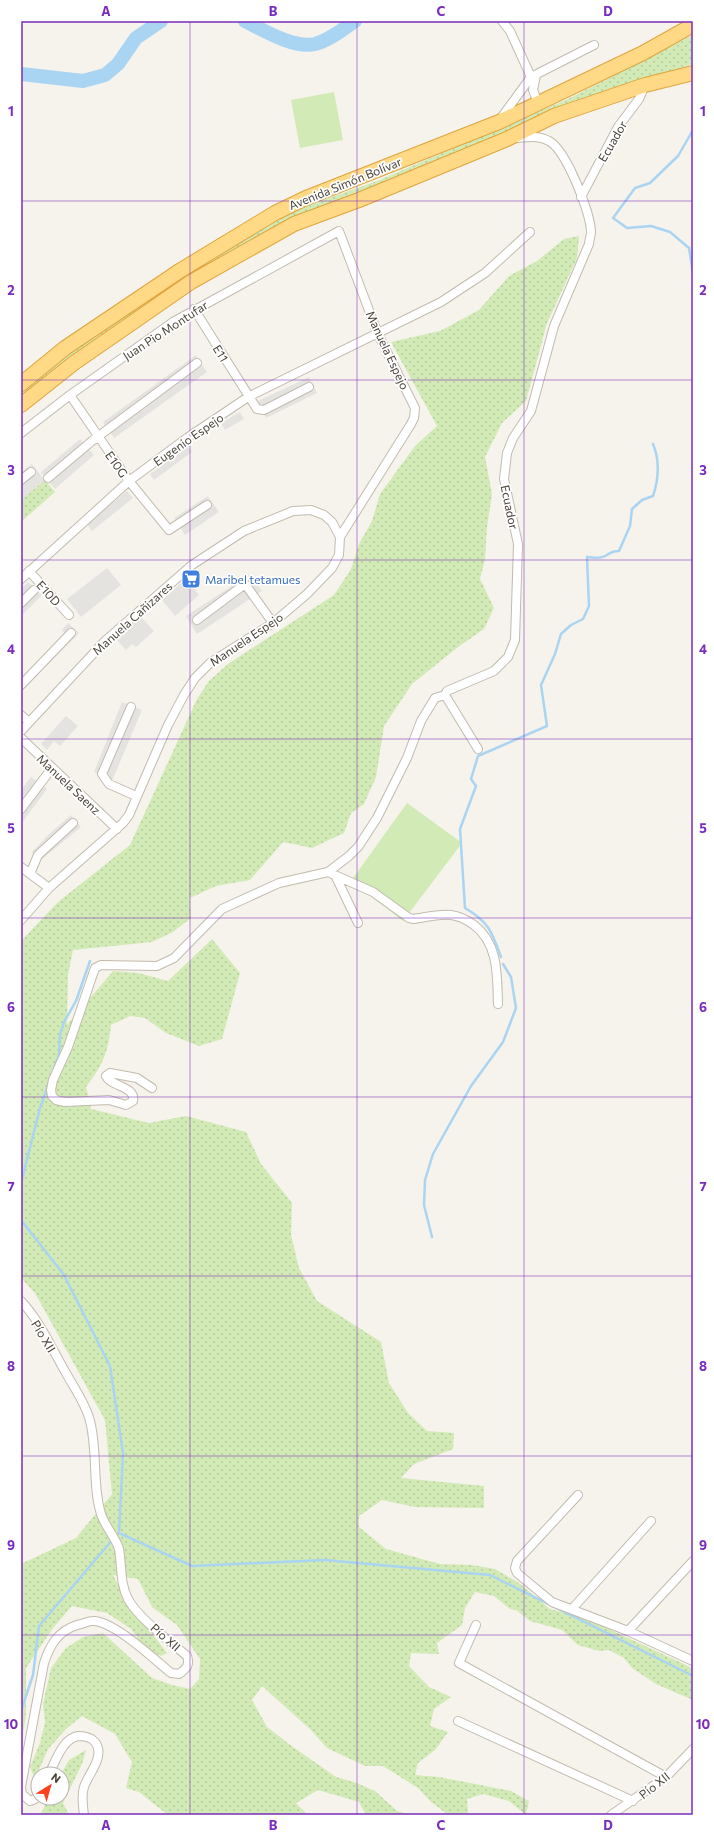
<svg xmlns="http://www.w3.org/2000/svg" width="714" height="1836" viewBox="0 0 714 1836" font-family="Commissioner,sans-serif">
	<style>
		.grass { fill: url(#grass-dots) }
		.pitch { fill: #d2eab5 }
		.parking { fill: #e5e3e0 }
		.lines { fill: none; stroke-linecap: round; stroke-linejoin: round }
		.stream { stroke: #a9d4f2; stroke-width: 2.5 }
		.river { stroke: #a9d4f2; stroke-width: 14 }
		.minor-casing { stroke: #c2bbae; stroke-width: 10 }
		.trunk-casing { stroke: #e0a43c; stroke-width: 16 }
		.minor { stroke: #fff; stroke-width: 8 }
		.trunk { stroke: #ffd985; stroke-width: 14 }
		.grid { fill: none; stroke: #7b2cbf; stroke-width: 1; stroke-opacity: 0.55 }
		.labels { text-anchor: middle; dominant-baseline: central; stroke-width: 3.5; stroke-linejoin: round; paint-order: stroke }
		.street-label { font-size: 12px; fill: #4b4439; stroke: #fff }
		.shop-label { font-size: 12px; fill: #366cbe; stroke: #fff; text-anchor: start }
		.neatline { fill: none; stroke: #7b2cbf; stroke-width: 1.5 }
		.grid-label { font-size: 13px; text-anchor: middle; font-weight: bold; fill: #7b2cbf }
	</style>
	<defs>
		<pattern id="grass-dots" width="8" height="8" patternUnits="userSpaceOnUse"><rect width="8" height="8" fill="#d2eab5"/><path d="M2 2h.1M6 6h.1" fill="none" stroke="#b6ca9c" stroke-width="1.8" stroke-linecap="round"/></pattern>
	</defs>
	<rect width="100%" height="100%" fill="#f6f3ec"/>
	<path class="grass" d="M693,35V64L601,93L344,200C293,211 246,242 203,270C172,289 140,308 110,329C79,350 51,375 21,398V391L66,354L146,299L267,225L306,206L377,181L566,100Z
		M579,236L577,258L547,323L526,401L502,423L485,457L492,494L487,527L485,559L480,579L494,608L484,629L458,647L412,684L384,726L376,777L364,804L351,813L344,833L312,848L283,842L250,880L216,886L190,898L191,918L173,932L152,942L73,950L68,975L67,1025L113,971L138,973L168,981L212,939L240,973L222,1039L199,1046L166,1033L145,1018L130,1016L111,1025C108,1054 103,1064 86,1087L91,1109L149,1123L186,1116L246,1132L261,1164L292,1203L291,1235L299,1268L317,1301L381,1342L389,1383L408,1413L427,1431L454,1433L453,1449L414,1464L401,1478L484,1486V1508L415,1507L382,1500L359,1516V1527L386,1549L440,1564L472,1565L495,1569L519,1583L550,1609L587,1619L684,1664L693,1669V1700L656,1684L632,1668L624,1658L609,1650L599,1651L578,1645L562,1630L530,1621L516,1610L510,1609L494,1596L475,1592L465,1608L462,1625L437,1643L439,1654L411,1653L409,1666L429,1687L451,1697L434,1709L430,1726L448,1732L435,1750L418,1763L415,1775L439,1777L511,1791L529,1801L526,1815L509,1801L483,1794L467,1799L468,1815H448L430,1801L418,1788L383,1766H365L327,1748L311,1730L262,1686L252,1700L267,1727L293,1747L336,1777L354,1782L375,1791L397,1811L412,1815H366L359,1802L318,1790L296,1803L308,1815H258L249,1813L168,1815L139,1792L126,1788L132,1762L115,1734L82,1716L66,1729L48,1749L35,1779L30,1767L40,1743L45,1722L43,1704L51,1668L66,1648L83,1637L103,1633L152,1678L172,1685L190,1689L199,1679L200,1659L177,1625L152,1607L138,1579L113,1575L127,1601L167,1653L161,1656L146,1649L131,1629L107,1613L72,1606L53,1628L26,1668V1715L21,1745V1564L76,1538L112,1494L105,1420L35,1293L21,1278V941L58,902L130,845L197,699L209,681L228,664L334,595L351,569L359,544L372,521L380,494L415,446L437,426L391,342L440,331L479,310L509,276L537,261L564,239Z
		M45,480L55,492L21,522V500Z
		M86,1750L82,1764L63,1803L69,1815H40L49,1798H62V1774H61L69,1760Z"/>
	<path class="pitch" d="M334,92L343,140L300,148L291,100Z
		M407,803L462,843L403,921L351,881Z"/>
	<path class="parking" d="M196,355L207,372L114,438L103,422Z
		M309,377L317,393L266,418L258,401Z
		M240,412L244,419L225,430L221,423Z
		M80,439L94,455L55,489L41,472Z
		M188,446L192,452L154,480L150,474Z
		M32,464L45,480L21,500V473Z
		M127,491L133,498L92,531L87,524Z
		M208,496L219,512L185,535L174,518Z
		M107,568L121,585L81,617L67,599Z
		M250,574L262,591L197,634L186,616Z
		M28,582L42,595L21,616V589Z
		M182,582L186,586L188,584L191,588L193,587L199,595L175,616L162,600Z
		M141,617L154,631L136,647L132,644L126,650L116,639Z
		M68,623L79,633L21,692V679L65,634L62,630Z
		M122,702L142,710L112,781L94,772Z
		M66,716L78,726L60,746L54,741L47,750L41,744Z
		M31,777L47,789L21,824V790Z
		M71,815L81,827L41,860L32,852L49,834Z"/>
	<g class="lines">
		<path class="stream" d="M693,130L678,156L650,183L635,188L613,218L627,228L651,226L670,232L689,248L693,273
			M501,957C492,932 489,922 465,908L460,829L476,786L471,779L478,756L547,726L541,685L555,654L561,634L571,625L583,619L589,606L587,557C593,558 601,559 607,555C612,552 613,551 619,551L630,526L632,509L642,500L653,496C659,478 660,461 653,444
			M53,1071L59,1055L60,1035L64,1022L76,1001L90,961
			M21,1183L40,1108L49,1083
			M21,1220L64,1275L110,1366L123,1453L119,1533L192,1566L325,1560L490,1575L693,1676
			M432,1237L424,1205L425,1180L433,1154L471,1086L503,1042L516,1008L511,977L503,964
			M21,1711L33,1675L39,1626L113,1539"/>
		<path class="river" d="M245,21C263,30 294,49 315,44C330,40 343,29 355,21
			M21,74L83,81L105,75L118,64L136,38L161,21"/>
		<g class="minor-casing">
			<path id="minor" d="M502,21L510,31L531,77
				M536,75L533,90L538,103
				M501,118L531,77L594,45
				M581,197L618,127L639,99L645,85
				M194,309L257,409L264,410L309,387
				M70,395L129,481L169,530L207,505
				M21,433L70,395L173,322L339,231L378,334L415,408L414,418L411,424L340,537L339,555L332,568L307,594L273,623L210,663L195,678L184,695L168,725L129,815L123,823L49,888L21,920
				M48,478L92,441L197,363
				M21,480L31,472
				M29,571L69,615
				M21,579L129,481L187,438L248,397L441,302L485,273L530,232
				M21,603L34,590
				M197,620L245,584L273,623
				M21,685L71,633
				M445,695L478,749
				M131,707L102,774L109,784L136,796
				M21,715L29,722
				M21,731L105,641L192,565L244,531L293,511L311,510L324,515L332,522L340,537
				M21,738L117,829
				M21,809L52,768
				M21,867L49,888
				M328,872L373,892L409,918L414,919C426,917 440,914 451,915C460,916 467,920 474,925C499,944 497,976 498,1004
				M30,874L38,855L73,823
				M336,877L358,923
				M152,1088L137,1078L110,1073L106,1076C111,1087 136,1086 133,1101L126,1105L109,1100L65,1102L56,1100L52,1096L51,1090L53,1080L68,1047L95,968L101,965L157,966L174,958L222,909L279,883L328,872L349,856L358,847L377,818L407,758L421,721L435,698L445,695L447,691L494,671L508,657L515,640L518,544L504,479L507,453L513,438L531,411L554,326L589,244C589,240 591,236 591,232C591,213 566,150 549,141C539,135 527,137 516,138
				M21,1301C40,1321 52,1349 66,1373C74,1388 86,1404 90,1421C98,1452 92,1485 101,1514C105,1527 115,1536 119,1549C122,1566 120,1584 128,1599C139,1619 170,1641 187,1656C190,1665 187,1668 179,1674L171,1673C153,1658 117,1624 95,1621C90,1620 83,1624 77,1625C58,1631 50,1645 44,1663L21,1787L22,1794L30,1801L35,1799L38,1795
				M578,1495L517,1561L515,1568L517,1573L552,1602L628,1631L693,1661
				M572,1609L651,1521
				M476,1625L459,1663L666,1777
				M628,1631L693,1561
				M458,1721L633,1801
				M49,1774C56,1761 62,1739 78,1736C84,1736 91,1737 95,1742C106,1756 88,1774 84,1787C81,1796 83,1806 84,1815
				M611,1815L666,1777L693,1749"/>
		</g>
		<g class="trunk-casing">
			<path id="trunk" d="M21,384L65,348L181,270L275,213L306,198L499,122L643,53L693,25
				M21,405L74,363L191,282L294,224L359,200L507,139L554,116L645,85L693,73"/>
		</g>
		<use href="#minor" class="minor"/>
		<use href="#trunk" class="trunk"/>
	</g>
	<path class="grid" d="M190,21V1815M357,21V1815M524,21V1815M21,201H693M21,380H693M21,560H693M21,739H693M21,918H693M21,1097H693M21,1276H693M21,1456H693M21,1635H693"/>
	<defs>
		<g id="supermarket-square" transform="scale(1)"><rect x="-9" y="-9" width="18" height="18" rx="4" fill="#3f7fe0" stroke="#fff"/><path d="M-6-5.5h2.5l.6 2H6L4.5 2H-2.5L-4.4-4H-6ZM-1.5 3.2a1.3 1.3 0 1 0 .1 0ZM3 3.2a1.3 1.3 0 1 0 .1 0Z" fill="#fff"/></g>
	</defs>
	<g fill-rule="evenodd">
		<use href="#supermarket-square" x="191" y="579"/>
	</g>
	<g class="labels">
		<g class="street-label">
			<text transform="translate(612 141) rotate(-60)">Ecuador</text>
			<text transform="translate(345 183) rotate(-22)">Avenida Simón Bolívar</text>
			<text transform="translate(165 330) rotate(-33)">Juan Pio Montufar</text>
			<text transform="translate(388 350) rotate(65)">Manuela Espejo</text>
			<text transform="translate(221 353) rotate(58)">E11</text>
			<text transform="translate(188 439) rotate(-35)">Eugenio Espejo</text>
			<text transform="translate(117 464) rotate(55)">E10G</text>
			<text transform="translate(510 507) rotate(78)">Ecuador</text>
			<text transform="translate(49 593) rotate(48)">E10D</text>
			<text transform="translate(132 618) rotate(-42)">Manuela Cañizares</text>
			<text transform="translate(246 639) rotate(-34)">Manuela Espejo</text>
			<text transform="translate(69 784) rotate(43)">Manuela Saenz</text>
			<text transform="translate(44 1336) rotate(59)">Pío XII</text>
			<text transform="translate(166 1637) rotate(41)">Pío XII</text>
			<text transform="translate(654 1785) rotate(-38)">Pío XII</text>
		</g>
		<g class="shop-label">
			<text x="205" y="579">Maribel tetamues</text>
		</g>
	</g>
	<rect width="714" height="1836" fill="none" stroke="#ffffff" stroke-width="44"/>
	<g transform="translate(50 1786) rotate(37)"><circle r="19" fill="#ffffff" stroke="#b7b4b0"/>
	<path d="M0-3L7 15L0 10L-7 15Z" fill="#fc3f1d"/>
	<text y="-6" font-size="11" font-weight="bold" text-anchor="middle" fill="#4b4439">N</text>
	</g>
	<rect x="22" y="22" width="670" height="1792" class="neatline"/>
	<g class="grid-label">
		<text x="106" y="16">A</text>
		<text x="273" y="16">B</text>
		<text x="441" y="16">C</text>
		<text x="608" y="16">D</text>
		<text x="11" y="116">1</text>
		<text x="703" y="116">1</text>
		<text x="11" y="295">2</text>
		<text x="703" y="295">2</text>
		<text x="11" y="475">3</text>
		<text x="703" y="475">3</text>
		<text x="11" y="654">4</text>
		<text x="703" y="654">4</text>
		<text x="11" y="833">5</text>
		<text x="703" y="833">5</text>
		<text x="11" y="1012">6</text>
		<text x="703" y="1012">6</text>
		<text x="11" y="1191">7</text>
		<text x="703" y="1191">7</text>
		<text x="11" y="1371">8</text>
		<text x="703" y="1371">8</text>
		<text x="11" y="1550">9</text>
		<text x="703" y="1550">9</text>
		<text x="11" y="1729">10</text>
		<text x="703" y="1729">10</text>
		<text x="106" y="1830">A</text>
		<text x="273" y="1830">B</text>
		<text x="441" y="1830">C</text>
		<text x="608" y="1830">D</text>
	</g>
</svg>
